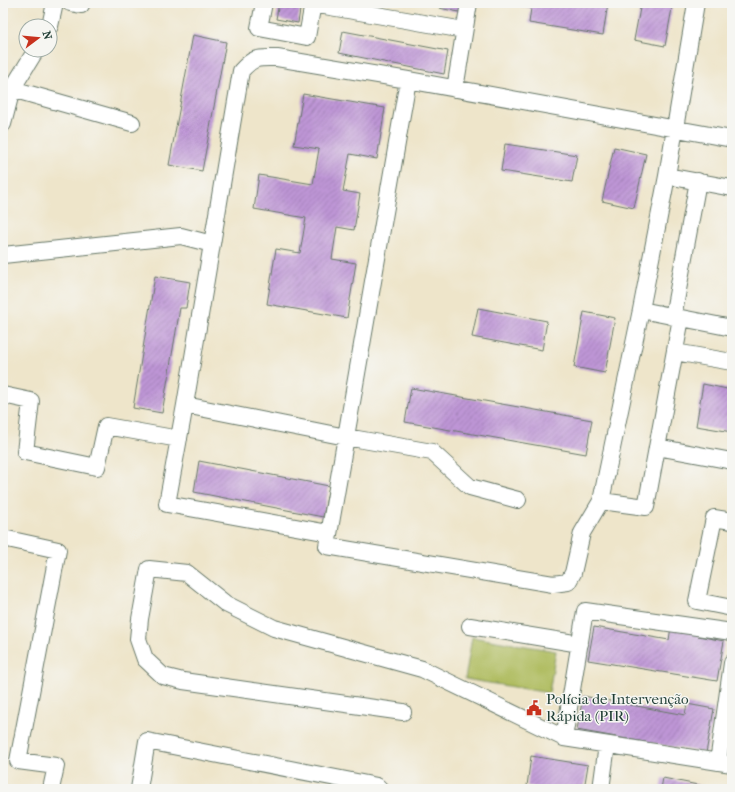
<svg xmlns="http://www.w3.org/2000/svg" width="735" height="792" viewBox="0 0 735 792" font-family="'IM FELL French Canon',serif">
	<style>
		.garden { fill: #aebb5d; stroke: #667c48 }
		.building { fill: url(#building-hatch) }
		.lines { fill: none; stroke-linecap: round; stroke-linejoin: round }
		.minor-casing { stroke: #677868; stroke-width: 18 }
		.minor { stroke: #fff; stroke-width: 16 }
		.labels { text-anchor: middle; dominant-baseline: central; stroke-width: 3; stroke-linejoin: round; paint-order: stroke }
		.poi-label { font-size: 15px; fill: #1f3d34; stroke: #f6f6f2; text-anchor: start }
	</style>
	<defs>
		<pattern id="building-hatch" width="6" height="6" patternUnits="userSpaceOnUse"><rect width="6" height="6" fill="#be95d6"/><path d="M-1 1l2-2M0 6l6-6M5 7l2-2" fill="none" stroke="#9a7bae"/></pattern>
	</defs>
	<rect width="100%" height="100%" fill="#f6f6f2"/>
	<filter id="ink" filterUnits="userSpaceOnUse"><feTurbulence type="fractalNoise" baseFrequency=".025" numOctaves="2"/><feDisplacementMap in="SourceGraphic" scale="8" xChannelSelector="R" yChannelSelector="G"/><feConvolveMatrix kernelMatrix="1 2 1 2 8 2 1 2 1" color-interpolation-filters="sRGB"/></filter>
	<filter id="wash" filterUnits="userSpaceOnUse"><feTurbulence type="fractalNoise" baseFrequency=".012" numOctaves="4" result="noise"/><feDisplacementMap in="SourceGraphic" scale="16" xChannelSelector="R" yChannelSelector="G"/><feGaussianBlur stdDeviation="0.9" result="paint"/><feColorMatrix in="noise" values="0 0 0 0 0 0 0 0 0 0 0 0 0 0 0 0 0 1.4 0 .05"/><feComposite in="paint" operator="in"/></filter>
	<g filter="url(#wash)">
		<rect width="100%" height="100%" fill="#eee5ca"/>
		<path class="garden" d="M472,637L556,651L549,693L465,679Z"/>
		<g id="blocks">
			<path class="building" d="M279,3H301L298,23L276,19Z
				M440,3H461L459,12L439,8Z
				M501,3H608L603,35L529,23L531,8Z
				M641,3H673L665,46L634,40Z
				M343,31L448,51L444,74L339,53Z
				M193,35L226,42L202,171L169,165Z
				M303,94L385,108L377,159L350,154L343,191L360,194L354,230L337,227L332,259L356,263L347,318L267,304L276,249L300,253L306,218L254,209L259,175L313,184L319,149L294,145Z
				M505,144L577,155L572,182L501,171Z
				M614,147L646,154L634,208L602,201Z
				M155,276L190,282L186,308H180L162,413L133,408Z
				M478,308L547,321L542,350L472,337Z
				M584,312L615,318L605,373L574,367Z
				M703,384L732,390V432L696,426Z
				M411,388L592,420L586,454L405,422Z
				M199,461L329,486L323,517L194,492Z
				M594,627L669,640L671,627L699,632L698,636L724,641L717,681L588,660Z
				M583,696L685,715L687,704L714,709L706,753L577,730Z
				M531,756L588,765L584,789H543L527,786Z
				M663,778L713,788V789H661Z"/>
		</g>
	</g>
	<g filter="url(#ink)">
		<use href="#blocks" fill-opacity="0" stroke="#677868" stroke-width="1"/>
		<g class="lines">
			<g class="minor-casing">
				<path id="minor" d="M70,3L81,5L82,3
					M264,3L259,28L307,37L313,3
					M313,4L464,30
					M50,26L55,3
					M408,80L327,546L553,584L568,582L573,573L582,533L601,501L641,310L667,176L696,3
					M12,89L132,123
					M455,89L469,3
					M3,124L12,89L36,50
					M667,176L732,188
					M3,255L181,236L212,244
					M641,310L732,328
					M673,317L698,181
					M675,352L732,362
					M3,395L31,401L25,452L97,467L106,426L179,439
					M185,405L346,437L432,452L470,487L518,500
					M657,447L732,461
					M601,501L646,507L681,318
					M732,521L714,518L697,601L732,608
					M329,533L167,504L185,405L241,71C254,56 259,58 277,58L408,80L732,139
					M3,538L58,550L18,761L56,766L51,789
					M470,626L580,644
					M403,712L183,681L163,676L145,659L138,639L140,619L149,569L187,573L226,604L274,628L422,669L564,738L732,764
					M564,738L585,611L732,632
					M718,762L732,663
					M139,789L147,741L377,786L380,789
					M601,789L607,745"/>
			</g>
			<use href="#minor" class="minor"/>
		</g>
	</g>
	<defs>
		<g id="civic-bare" transform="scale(1.2)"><path d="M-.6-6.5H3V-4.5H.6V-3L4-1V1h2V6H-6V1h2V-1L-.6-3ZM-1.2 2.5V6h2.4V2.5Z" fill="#c8321e" stroke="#f6f6f2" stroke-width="2.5" paint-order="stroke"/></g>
	</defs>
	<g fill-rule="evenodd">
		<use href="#civic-bare" x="534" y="708"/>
	</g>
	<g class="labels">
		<g class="poi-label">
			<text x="546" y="699">Polícia de Intervenção<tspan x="546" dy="17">Rápida (PIR)</tspan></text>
		</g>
	</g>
	<rect width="735" height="792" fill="none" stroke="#f6f6f2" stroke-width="16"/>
	<g transform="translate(38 38) rotate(74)"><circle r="19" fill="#f6f6f2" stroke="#a0aca6"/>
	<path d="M0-3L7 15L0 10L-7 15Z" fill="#c8321e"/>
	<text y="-6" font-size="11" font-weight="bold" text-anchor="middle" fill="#1f3d34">N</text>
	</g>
</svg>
